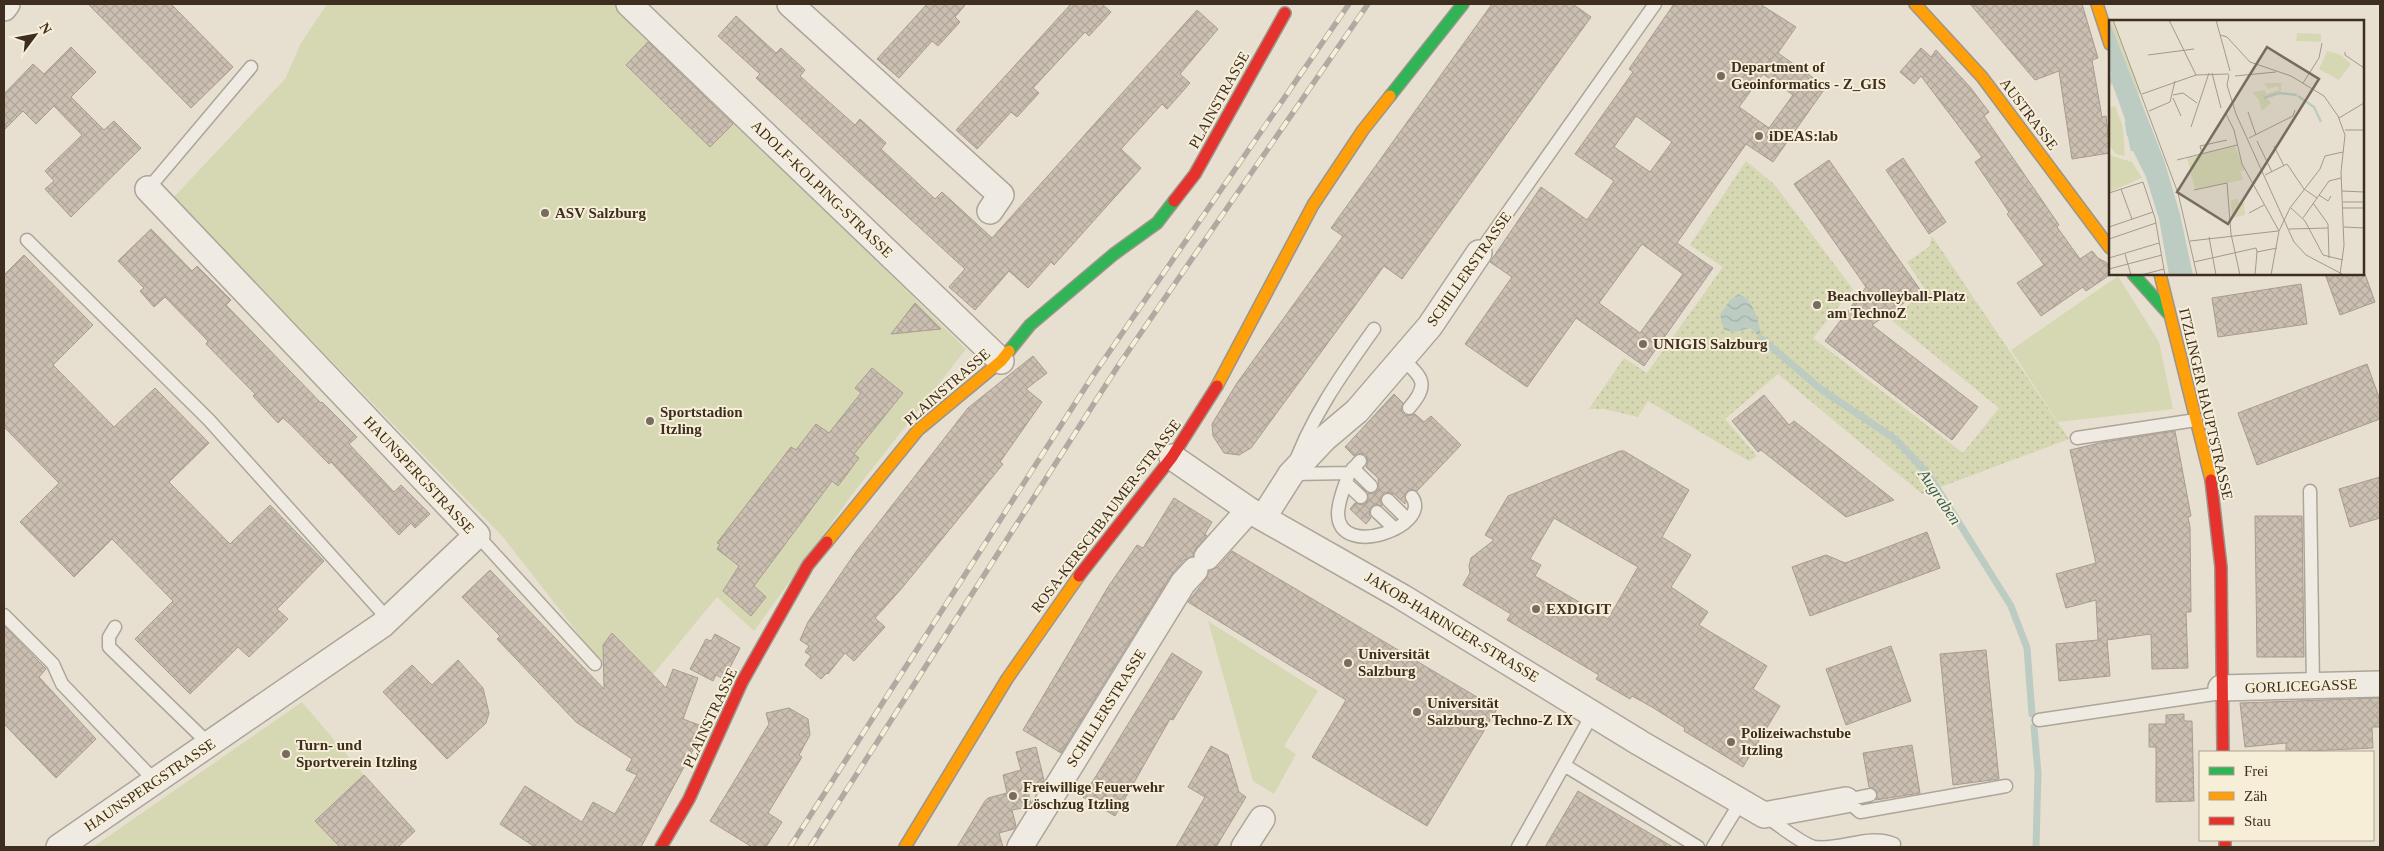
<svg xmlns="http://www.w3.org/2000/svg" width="2384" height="851" viewBox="0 0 2384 851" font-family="'Times New Roman',serif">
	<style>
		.grass { fill: #d6d7b3 }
		.park { fill: url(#park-dots) }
		.water { fill: url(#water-waves) }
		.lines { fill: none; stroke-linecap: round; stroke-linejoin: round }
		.stream { stroke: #bcccc2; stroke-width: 7 }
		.building { fill: url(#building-cross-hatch); stroke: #a89c90; fill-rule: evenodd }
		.lane-casing { stroke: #ada599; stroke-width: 15 }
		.street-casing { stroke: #ada599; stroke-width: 28 }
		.fast-casing { stroke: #9c958a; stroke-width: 14 }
		.slow-casing { stroke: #9c958a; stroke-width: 14 }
		.jam-casing { stroke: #9c958a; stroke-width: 14 }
		.lane { stroke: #efebe3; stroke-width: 12 }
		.street { stroke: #efebe3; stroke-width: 25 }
		.fast { stroke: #30b455; stroke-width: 11 }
		.slow { stroke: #ff9f0a; stroke-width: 11 }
		.jam { stroke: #e5322d; stroke-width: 11 }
		.rail-casing { stroke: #afaaa2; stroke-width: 5.5 }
		.rail { stroke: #f7eed8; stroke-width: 4; stroke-dasharray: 11; stroke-linecap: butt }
		.poi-dot { fill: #786c5e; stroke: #f7eed8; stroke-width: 2 }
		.labels { text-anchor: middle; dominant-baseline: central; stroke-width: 4; stroke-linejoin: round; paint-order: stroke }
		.poi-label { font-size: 15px; font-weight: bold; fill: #3d2e20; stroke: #f7eed8; text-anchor: start }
		.street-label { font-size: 15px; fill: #3d2e20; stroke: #f7eed8 }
		.water-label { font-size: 16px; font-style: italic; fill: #2f5d5a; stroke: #f7eed8 }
		.inset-river { fill: none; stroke: #bcccc2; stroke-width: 2.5 }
		.inset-road { fill: none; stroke: #a3998a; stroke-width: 1 }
		.view { fill: #786c5e; fill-opacity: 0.15; stroke: #786c5e; stroke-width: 2.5 }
		.inset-edge { fill: none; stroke: #3d2e20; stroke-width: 2.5 }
	</style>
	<defs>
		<pattern id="park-dots" width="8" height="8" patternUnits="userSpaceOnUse" patternTransform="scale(1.25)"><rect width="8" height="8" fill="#d6d7b3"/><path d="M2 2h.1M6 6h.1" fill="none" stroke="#b9b99a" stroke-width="1.8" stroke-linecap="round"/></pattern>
		<pattern id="water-waves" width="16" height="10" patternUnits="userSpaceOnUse" patternTransform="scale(1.25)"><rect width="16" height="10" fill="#bcccc2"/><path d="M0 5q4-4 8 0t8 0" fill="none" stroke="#a2b0a6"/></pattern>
		<pattern id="building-cross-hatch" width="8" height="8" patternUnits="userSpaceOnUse" patternTransform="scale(1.25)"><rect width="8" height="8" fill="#cbbfb2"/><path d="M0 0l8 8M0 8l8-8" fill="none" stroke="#afa499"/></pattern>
	</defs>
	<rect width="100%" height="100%" fill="#e7e0d1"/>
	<path class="grass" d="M327,4H615L966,349L854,492L754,631L717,597L631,701L503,537L173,198L285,79L301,43Z
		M2118,276L2159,342L2173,409L2058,422L2011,350Z
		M1208,621L1318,691L1284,746L1296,754L1274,794L1253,781Z
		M302,702L364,775L315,821L340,847H93Z"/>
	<path class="park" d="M1746,161L1774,184L1853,289L1813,338L1963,453L1999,408L1890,319L1926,291L1907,262L1929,247L1932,236L2069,439L1922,494L1778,374L1725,419L1757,456L1749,461L1648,401L1638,417L1604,409H1589L1624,358L1647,373L1723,267L1690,245Z"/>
	<path class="water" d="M1739,294C1755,301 1759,323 1762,339L1750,328L1735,332L1724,330L1720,315L1730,300Z"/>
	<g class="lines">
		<path class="stream" d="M1762,339L1822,390L1895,439L1929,475L2011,606L2027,648L2032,714
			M2034,727L2038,773L2036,847"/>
	</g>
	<path class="building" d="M88,4H171L233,67L191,108Z
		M927,4H966L955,17L960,22L938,46L932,41L899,78L877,59Z
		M1071,4H1102L1111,12L1089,36L1085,32L1033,88L1039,93L1017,117L1011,112L977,149L956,130Z
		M1492,4H1573L1591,17L1402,279L1384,266L1251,448L1239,455L1224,453L1213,436L1212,424L1237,383L1343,236L1331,228Z
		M1674,4H1760L1796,27L1778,53L1826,87L1773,162L1746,144L1677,243L1713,268L1644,366L1576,318L1527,387L1465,344L1512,277L1490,262L1541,187L1587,220L1614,181L1575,154L1633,72L1629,69ZM1763,74L1793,95L1769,128L1739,107ZM1636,116L1672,142L1650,172L1614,147ZM1642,244L1683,274L1640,333L1599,303Z
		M1970,4H2082L2098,58L2092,60L2102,117L2106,116L2110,153L2072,159L2059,71L2035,80Z
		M1197,10L1218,29L1180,74L1190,83L1167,109L1162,104L1121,149L1141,168L1054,265L1051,262L1028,288L1009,271L975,310L949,287L965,269L756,78L760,74L718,36L736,16L776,53L781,48L805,70L800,76L855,125L860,119L886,143L881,149L935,199L942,192L992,238Z
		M648,42L733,124L710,147L626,65Z
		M71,47L96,72L71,97L104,130L114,121L141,148L71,217L45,189L54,181L45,171L82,135L54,106L36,124L23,111L4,130V94L33,64L44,74Z
		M1921,48L1931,57L1936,50L1970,87L1989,112L1984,116L2059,225L2057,227L2080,259L2092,251L2098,258L2107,263L2111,274L2086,291L2083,287L2041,316L2017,283L2044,265L2007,214L2009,212L1975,162L1982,157L1921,76L1914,84L1900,72Z
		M1903,158L1946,222L1929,234L1886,170Z
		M1829,160L1921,291L1872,325L1978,407L1952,440L1825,341L1866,287L1794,184Z
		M151,229L192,271L197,266L231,300L226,305L321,403L322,402L357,437L349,444L394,492L401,485L430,514L415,528L411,523L399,535L331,462L329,464L291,425L283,418L278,423L253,396L255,394L206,344L208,341L165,297L154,307L140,291L144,288L118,261Z
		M24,255L93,325L53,365L114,427L155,388L209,443L169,482L230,544L270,505L324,561L277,609L288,619L249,657L238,647L190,694L135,639L173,601L112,539L74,577L20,522L59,483L4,427V275Z
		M2325,274H2365L2375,302L2340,315Z
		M2301,284L2307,324L2218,337L2212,298Z
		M915,303L941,329L891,334Z
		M1033,356L1047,373L1026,389L1042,402L1000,462L1003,464L902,588L875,618L885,627L854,661L845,653L828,674L827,673L821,679L805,665L811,656L805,652L809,646L800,640L808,622L855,553L968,408Z
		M2367,364L2380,400V419L2257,465L2238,413Z
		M872,368L903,393L854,454L859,458L838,486L832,481L754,586L766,597L751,616L723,591L739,566L717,549L720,544L717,543L791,447L796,450L816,424L829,433L861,393L855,388Z
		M1394,394L1403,403L1401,410L1404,415L1408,416L1415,414L1424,422L1431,416L1461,445L1417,491L1410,489L1406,492L1405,504L1394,494L1386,492L1383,494L1380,498L1382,506L1375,504L1371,507L1369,514L1371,518L1366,524L1350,509L1355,503L1363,505L1367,502L1368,493L1374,494L1379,489L1378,478L1366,467L1368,462L1366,455L1361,453L1354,456L1345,447Z
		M1764,395L1789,425L1794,421L1894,500L1846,517L1761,450L1758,452L1732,421Z
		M2175,431L2191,516L2188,517L2190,527L2191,612H2186L2188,668L2152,669L2151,634L2107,640L2110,676L2059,681L2056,644L2098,640L2096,600L2066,608L2056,574L2096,563L2070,450L2104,442Z
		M1620,451H1624L1689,490L1662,537L1691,555L1671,587L1708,612L1699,625L1767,666L1753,689L1780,706L1743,767L1684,731L1685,728L1652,707L1632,696L1630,699L1596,679L1599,675L1507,620L1511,614L1463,585L1470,573L1469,566L1471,558L1494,540L1485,535L1508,496ZM1554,518L1638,567L1608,619L1535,576L1541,565L1530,559Z
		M2380,477V518L2350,527L2339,489Z
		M1174,498L1212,522L1205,534L1207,536L1196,548L1193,556L1184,560L1171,575L1061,753L1023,730L1108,587L1137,545L1143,548Z
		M2255,516H2302L2304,657H2257Z
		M1927,532L1940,568L1810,616L1792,567L1826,555L1845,563Z
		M1232,551L1497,709L1427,826L1312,757L1346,700L1188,602L1206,579L1209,571L1218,567Z
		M490,570L604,689L603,645L612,633L666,688L673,669L698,678L683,719L702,726L692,752L641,847H535L500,824L525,786L582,822L593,802L615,814L637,775L626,770L632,759L576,722L497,639L500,636L462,597Z
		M4,626L46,669L39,677L96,739L56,778L4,724Z
		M715,634L740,648L724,679L716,675L713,681L690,669L706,639L711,641Z
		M1891,646L1911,701L1846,725L1826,669Z
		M1986,650L1999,779L1953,785L1940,654Z
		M1172,653L1202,672L1173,720L1170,719L1115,816L1083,797Z
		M458,660L483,688L489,713L486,723L447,759L383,692L412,665L432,685Z
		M2380,698V727H2372L2373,748L2286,752V743L2245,747L2240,703Z
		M789,708L808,719L810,735L799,755L802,757L768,813L782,822L766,847H752L710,821L769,724L766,713Z
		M2184,714V721H2192L2194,801L2156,802V747H2149V724H2166V715Z
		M1912,745L1920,793L1876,800V790L1869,787L1863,753Z
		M1211,746L1228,755L1239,792L1246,797L1216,847H1176L1205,797L1188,787Z
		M1036,747L1044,780L1042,784L1027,788L1031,803L1028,807L1012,810L1016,826L1014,829L999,833L1003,847H957L985,801L988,798L1007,793L1003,775L1021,770L1016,752Z
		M364,775L415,831L398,847H340L315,821Z
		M1578,791L1673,847H1545Z"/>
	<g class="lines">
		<g class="lane-casing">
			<path id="lane" d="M148,189L251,67
				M27,240L209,420L388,619
				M1479,253L1655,4
				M1402,359C1424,378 1429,385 1409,408
				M2077,438L2196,420
				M1360,461L1349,473L1291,474C1309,420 1341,375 1374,329
				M1353,468L1371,486
				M1349,473C1345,486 1338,500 1338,514C1339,560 1433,526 1412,497
				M1346,483L1361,497
				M2310,491L2313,685
				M1388,500L1408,520
				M1377,512L1395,529
				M477,535L595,664
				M4,615L53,664L62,684L156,782
				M115,627L109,637V647L210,745
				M1593,713L1564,765L1698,847
				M2039,720L2221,693
				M1846,800L1860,812L2006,786
				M1846,800L1870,795
				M1765,816C1778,824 1800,843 1814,847C1841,851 1869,833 1894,844L1892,847
				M1518,847L1564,765
				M1713,847L1740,803"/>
		</g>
		<g class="street-casing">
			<path id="street" d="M629,4L1001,361
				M790,4L1001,195L990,211
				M4,8L7,4
				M1172,457L1249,510L1402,597L1640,743L1764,815L1846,800
				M1263,518L1291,474L1325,438L1357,411L1430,326L1479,253
				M1207,557L1249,510
				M2221,688L2380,684
				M59,847L382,625L477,535L148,189
				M1020,847L1183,583L1195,570
				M1244,847L1262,819"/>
		</g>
		<g class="fast-casing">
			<path id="fast" d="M1390,96L1463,4
				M2133,274L2168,313
				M1009,351L1030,325L1114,254L1157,223L1174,201"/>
		</g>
		<g class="slow-casing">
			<path id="slow" d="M1915,4L1982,77L2110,248
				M2097,4L2110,44
				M2160,274L2211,480
				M1217,386L1313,205L1363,130L1390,96
				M827,542L918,430L1001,361L1009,351
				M905,847L1007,679L1079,576"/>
		</g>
		<g class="jam-casing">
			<path id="jam" d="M1174,201L1195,174L1285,13
				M2211,480L2221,567L2223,752
				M1079,576L1172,457L1217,386
				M2225,840V847
				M661,847L689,799L742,682L808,565L827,542"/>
		</g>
		<use href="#lane" class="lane"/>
		<use href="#street" class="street"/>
		<use href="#fast" class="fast"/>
		<use href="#slow" class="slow"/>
		<use href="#jam" class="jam"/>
		<g class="rail-casing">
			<path id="rail" d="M790,847L1092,377L1349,4
				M810,847L1118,366L1368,4"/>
		</g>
		<use href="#rail" class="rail"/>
	</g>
	<g class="poi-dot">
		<circle cx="1721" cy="76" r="5"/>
		<circle cx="1759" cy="136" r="5"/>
		<circle cx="545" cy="213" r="5"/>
		<circle cx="1817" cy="305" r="5"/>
		<circle cx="1643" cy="344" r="5"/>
		<circle cx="650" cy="421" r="5"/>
		<circle cx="1536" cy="609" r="5"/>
		<circle cx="1348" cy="663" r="5"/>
		<circle cx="1417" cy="712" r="5"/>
		<circle cx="1731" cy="742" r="5"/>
		<circle cx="286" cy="754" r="5"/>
		<circle cx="1013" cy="796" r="5"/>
	</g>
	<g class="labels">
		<g class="poi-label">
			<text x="1731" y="67">Department of<tspan x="1731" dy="17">Geoinformatics - Z_GIS</tspan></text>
			<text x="1769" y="136">iDEAS:lab</text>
			<text x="555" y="213">ASV Salzburg</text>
			<text x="1827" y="296">Beachvolleyball-Platz<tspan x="1827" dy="17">am TechnoZ</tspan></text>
			<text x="1653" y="344">UNIGIS Salzburg</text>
			<text x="660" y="412">Sportstadion<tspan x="660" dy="17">Itzling</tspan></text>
			<text x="1546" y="609">EXDIGIT</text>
			<text x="1358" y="654">Universität<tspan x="1358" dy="17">Salzburg</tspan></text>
			<text x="1427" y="703">Universität<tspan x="1427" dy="17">Salzburg, Techno-Z IX</tspan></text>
			<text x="1741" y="733">Polizeiwachstube<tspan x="1741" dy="17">Itzling</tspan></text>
			<text x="296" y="745">Turn- und<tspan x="296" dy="17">Sportverein Itzling</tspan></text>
			<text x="1023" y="787">Freiwillige Feuerwehr<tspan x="1023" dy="17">Löschzug Itzling</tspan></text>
		</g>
		<g class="street-label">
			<text transform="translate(1219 100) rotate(-61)">PLAINSTRASSE</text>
			<text transform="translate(2029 114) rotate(53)">AUSTRASSE</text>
			<text transform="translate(822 189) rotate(44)">ADOLF-KOLPING-STRASSE</text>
			<text transform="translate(1469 269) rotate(-55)">SCHILLERSTRASSE</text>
			<text transform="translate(947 387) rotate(-41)">PLAINSTRASSE</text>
			<text transform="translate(2206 404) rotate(77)">ITZLINGER HAUPTSTRASSE</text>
			<text transform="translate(419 475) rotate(47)">HAUNSPERGSTRASSE</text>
			<text transform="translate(1106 516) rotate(-53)">ROSA-KERSCHBAUMER-STRASSE</text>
			<text transform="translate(1452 627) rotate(31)">JAKOB-HARINGER-STRASSE</text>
			<text transform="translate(2301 686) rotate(-2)">GORLICEGASSE</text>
			<text transform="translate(1106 708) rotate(-58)">SCHILLERSTRASSE</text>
			<text transform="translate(710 718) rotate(-65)">PLAINSTRASSE</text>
			<text transform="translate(150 785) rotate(-34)">HAUNSPERGSTRASSE</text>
		</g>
		<g class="water-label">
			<text transform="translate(1940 497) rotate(56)">Augraben</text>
		</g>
	</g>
	<g transform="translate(2109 20)">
		<rect width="255" height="255" fill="#e7e0d1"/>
		<path d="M126,126L135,150L131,151L134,160L86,169L78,138ZM129,179L130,184L135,183L136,195L123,198L122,180Z" fill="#d6d7b3"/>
		<path d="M0,0H3L32,73L29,74ZM6,86L14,108L16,136L7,134L0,125V88ZM0,135L23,142L33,158L0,172Z" fill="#d6d7b3"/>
		<path d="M188,13L212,14V22L187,21ZM218,31L232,35L242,44L230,60L210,49ZM155,63H173L171,74L158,78L162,83L153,91L149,78H147L144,72L156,70L157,74L170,70L168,66L159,69Z" fill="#d6d7b3"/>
		<path d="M0,0L55,140L71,194L84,255H60L50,199L37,157L21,125L18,105L3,63L0,68V52L3,58L0,48Z" fill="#bcccc2"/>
		<path class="inset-river" d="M189,76L205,87L212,102M155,78L170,73L188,75M19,116L17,101L23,131"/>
		<path class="inset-road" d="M4,0L69,173L88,255M60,0L87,55M107,0L121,51M111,15L118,17L141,42L182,56L215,76L229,96L236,115L232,152L235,226L231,254M236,32V35L255,48M39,35L85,29M103,53L112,88M120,55L118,65L127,94L185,222L197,235L235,255M126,56L167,52M194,63L210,38L213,23M33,74L87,55L120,54M64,75L74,73L88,83M64,78L72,96M40,91L61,82L66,61M139,92L147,115M117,94L125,110L133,144L170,211M230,98L255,83M82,107L100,53M236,110H255M140,118L184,96L186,90M148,121L163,152M165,126L175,146M93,133L91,126L118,120M68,140L128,125M156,155L178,144L195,169L208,178M12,169L23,199M85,170L118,163L122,214L131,255M233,171L255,172M0,173L34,162L46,198L56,255M210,175L219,181L222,176M234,182H255M204,183L219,204L220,238M182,188L196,201L214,235L234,240M234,188H255M140,193L155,185M194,198L220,161L232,158M0,207L44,192M235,207L255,208M180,209L219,208M100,217L107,255M0,219L47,203M81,221L169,211M16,234L22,255M0,238L50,223M85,242L147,228L148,232L168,228M0,249L53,235M32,255L55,249M146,255L148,232M162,255L170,211L181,188L211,149L216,136L234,132"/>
		<path class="view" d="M158,27L210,59L119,204L68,172Z"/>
		<rect width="255" height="255" class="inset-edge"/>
	</g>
	<rect width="2384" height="851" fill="none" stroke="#3d2e20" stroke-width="10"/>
	<rect x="2199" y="751" width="175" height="90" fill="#f7eed8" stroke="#ada18e"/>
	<rect x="2209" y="767" width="25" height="8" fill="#30b455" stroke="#ada18e"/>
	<text x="2244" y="776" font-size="15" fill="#3d2e20">Frei</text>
	<rect x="2209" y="792" width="25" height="8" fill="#ff9f0a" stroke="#ada18e"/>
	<text x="2244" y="801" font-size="15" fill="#3d2e20">Zäh</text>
	<rect x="2209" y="817" width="25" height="8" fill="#e5322d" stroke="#ada18e"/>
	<text x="2244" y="826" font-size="15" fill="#3d2e20">Stau</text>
	<g transform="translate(35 35) rotate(58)" stroke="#f7eed8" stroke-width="4" paint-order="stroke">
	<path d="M0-4L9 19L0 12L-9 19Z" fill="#3d2e20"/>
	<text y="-8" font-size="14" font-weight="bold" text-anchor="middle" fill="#3d2e20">N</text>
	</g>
</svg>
